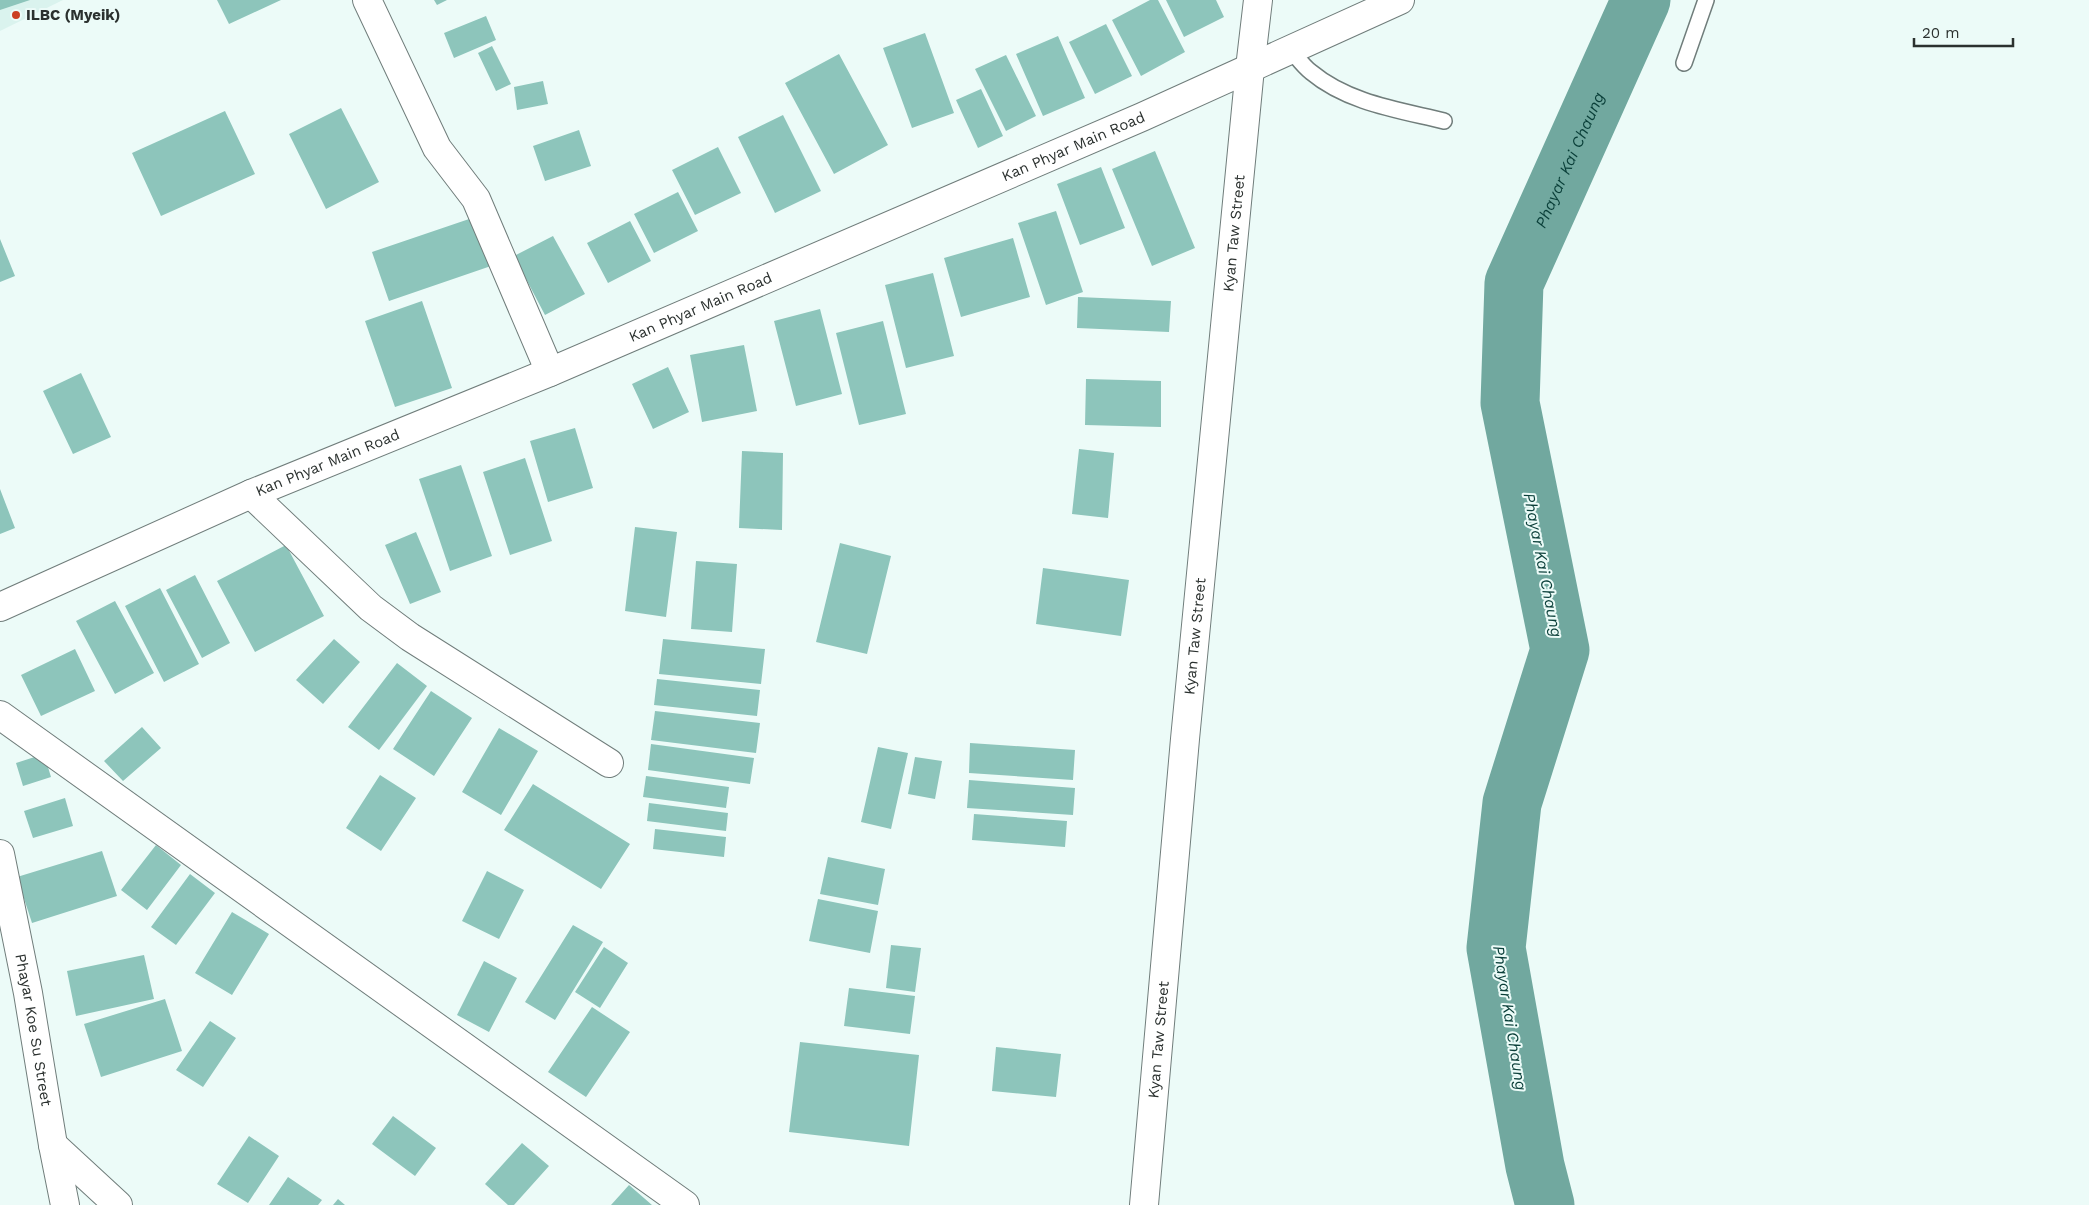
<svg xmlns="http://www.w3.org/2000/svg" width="2089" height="1205" viewBox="0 0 2089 1205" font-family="'Work Sans',sans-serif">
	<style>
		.built { fill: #daf3ee }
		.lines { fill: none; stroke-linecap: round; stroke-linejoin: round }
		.river { stroke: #71a89f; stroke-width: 59 }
		.building { fill: #8dc5bb }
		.lane-casing { stroke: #707d7b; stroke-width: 18 }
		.street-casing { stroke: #707d7b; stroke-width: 30 }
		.secondary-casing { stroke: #707d7b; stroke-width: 30 }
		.primary-casing { stroke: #707d7b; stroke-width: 30 }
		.lane { stroke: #fff; stroke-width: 15 }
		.street { stroke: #fff; stroke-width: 28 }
		.secondary { stroke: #fff; stroke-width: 28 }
		.primary { stroke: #fff; stroke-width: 28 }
		.poi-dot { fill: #cb4023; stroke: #ecfbf8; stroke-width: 2 }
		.labels { text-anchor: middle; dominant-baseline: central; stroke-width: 4; stroke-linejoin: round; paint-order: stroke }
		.poi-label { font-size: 15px; font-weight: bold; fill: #2b312f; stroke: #ecfbf8; text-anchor: start }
		.street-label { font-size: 15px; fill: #2b312f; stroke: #ecfbf8 }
		.water-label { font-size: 16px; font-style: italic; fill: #093e38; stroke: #ecfbf8 }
	</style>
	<rect width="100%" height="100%" fill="#ecfbf8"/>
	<path class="built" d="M0,0H63L0,31Z"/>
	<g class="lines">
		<path class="river" id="s1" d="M1545,1205L1535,1166L1496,948L1512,803L1560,650L1510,403L1514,283L1641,0"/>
	</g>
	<path class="building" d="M0,0H30L0,10Z
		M217,0H281L229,24Z
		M434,0H447L437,5Z
		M1150,0H1158L1185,52L1141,76L1112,20Z
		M1166,0H1216L1224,17L1184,37Z
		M486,16L496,40L454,58L444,33Z
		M1106,24L1132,76L1095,94L1069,42Z
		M925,33L954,113L912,128L883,48Z
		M1058,36L1085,98L1043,116L1016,54Z
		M492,46L511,84L496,91L478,53Z
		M839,54L888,145L834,174L785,83Z
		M1006,55L1036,116L1006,131L975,69Z
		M543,81L548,104L517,110L514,87Z
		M981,89L1003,136L978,148L956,100Z
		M341,108L379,182L326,209L289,134Z
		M225,111L255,174L161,216L132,153Z
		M783,115L821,191L775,213L738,137Z
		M579,130L591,166L545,181L533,146Z
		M718,147L741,193L695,215L672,170Z
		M1155,151L1195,248L1152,266L1112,169Z
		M1101,167L1125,228L1080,245L1057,184Z
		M678,192L698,231L654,253L634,214Z
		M1056,211L1083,292L1046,305L1018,223Z
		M475,217L491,266L389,301L372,252Z
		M630,221L651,261L608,283L587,243Z
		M553,236L585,294L545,315L514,256Z
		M1013,238L1030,297L961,317L944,258Z
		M0,239L15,276L0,282Z
		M933,273L954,356L906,368L885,285Z
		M1078,297L1171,301L1169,332L1077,328Z
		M422,301L452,388L395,407L365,321Z
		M820,309L842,394L796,406L774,321Z
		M883,321L906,414L859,425L836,333Z
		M744,345L757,411L702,422L690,355Z
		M668,367L689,412L653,429L632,384Z
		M81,373L111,437L73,454L43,391Z
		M1086,379L1161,381V427L1085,425Z
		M575,428L593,488L548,502L530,441Z
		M1079,449L1114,453L1108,518L1072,514Z
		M742,451L783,453L782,530L739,528Z
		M525,458L552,541L510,555L483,472Z
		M461,465L492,556L450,571L419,479Z
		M0,489L15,528L0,534Z
		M635,527L677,532L666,617L625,611Z
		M416,532L441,592L410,604L385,545Z
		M840,543L891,556L867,654L816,642Z
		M286,545L324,616L255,652L217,581Z
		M696,561L737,564L732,632L691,629Z
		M1043,568L1129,580L1121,636L1036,624Z
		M195,575L230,643L202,658L166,590Z
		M160,588L199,664L164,682L125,606Z
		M115,601L154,673L115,694L76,621Z
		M334,639L360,662L323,704L296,680Z
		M663,639L765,649L761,684L659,674Z
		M75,649L95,691L41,716L21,675Z
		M397,663L427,686L379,750L348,727Z
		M657,679L760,690L757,716L654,705Z
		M431,691L472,718L434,776L393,749Z
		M655,711L760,723L756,753L651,740Z
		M142,727L161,748L123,781L104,761Z
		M499,728L538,751L501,815L462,792Z
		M970,743L1075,750L1073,780L969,773Z
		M651,744L754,758L750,784L648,770Z
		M878,747L908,753L891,829L861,822Z
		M44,754L51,777L23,786L16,763Z
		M915,757L942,761L935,799L908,794Z
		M380,775L416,798L381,851L346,828Z
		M646,776L729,787L726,808L643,797Z
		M969,780L1075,788L1073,815L967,808Z
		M533,784L630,844L601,889L504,830Z
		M65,798L73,826L33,838L24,811Z
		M649,803L728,813L726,831L647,821Z
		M974,814L1067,821L1065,847L972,840Z
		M655,829L726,837L724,857L653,849Z
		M156,845L181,865L147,910L121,890Z
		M102,851L117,896L32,923L17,877Z
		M828,857L885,869L878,905L820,894Z
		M487,871L524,890L499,939L462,921Z
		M190,874L215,893L176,945L151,927Z
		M818,899L878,911L870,953L809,941Z
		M232,912L269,934L232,995L195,973Z
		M573,925L603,942L555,1020L525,1002Z
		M891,945L921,948L915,992L886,988Z
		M604,947L628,963L600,1008L575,992Z
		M144,955L154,999L76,1016L67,971Z
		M484,961L517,978L489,1032L457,1015Z
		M849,988L915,996L910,1034L844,1026Z
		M165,999L182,1051L101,1077L84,1024Z
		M592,1007L630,1032L586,1097L548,1072Z
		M210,1021L236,1038L203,1087L176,1070Z
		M800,1042L919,1055L909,1146L789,1132Z
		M996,1047L1061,1054L1056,1097L992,1091Z
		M393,1116L436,1148L415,1176L372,1144Z
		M249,1136L279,1156L248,1203L217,1184Z
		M522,1143L549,1166L514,1205H508L485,1184Z
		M288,1177L322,1200L318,1205H269Z
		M629,1185L652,1205H611Z
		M338,1199L345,1205H333Z"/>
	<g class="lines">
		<g class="lane-casing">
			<path id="lane" d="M1290,49C1297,57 1303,66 1311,72C1348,103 1399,110 1444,121
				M1684,63L1706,0"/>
		</g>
		<g class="street-casing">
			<g id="street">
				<path d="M367,0L437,148L476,199L550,372"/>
				<path d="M251,494L371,608L410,637L609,763"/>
				<path d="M0,715L685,1205"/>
				<path id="s2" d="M0,854L28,993L53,1145L65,1205"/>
				<path d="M53,1145L118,1205"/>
			</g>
		</g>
		<g class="secondary-casing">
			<g id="secondary">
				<path id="s3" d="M1144,1205L1185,739L1250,68L1258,0"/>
			</g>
		</g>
		<g class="primary-casing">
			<g id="primary">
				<path id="s4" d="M0,607L251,494L550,372L1142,117L1400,0"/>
			</g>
		</g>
		<use href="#lane" class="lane"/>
		<use href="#street" class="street"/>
		<use href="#secondary" class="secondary"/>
		<use href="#primary" class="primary"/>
	</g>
	<circle class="poi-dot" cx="16" cy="15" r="5"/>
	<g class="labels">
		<g class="poi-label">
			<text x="26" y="15">ILBC (Myeik)</text>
		</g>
		<g class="street-label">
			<text stroke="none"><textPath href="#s4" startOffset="1168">Kan Phyar Main Road</textPath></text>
			<text stroke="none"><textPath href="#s3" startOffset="976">Kyan Taw Street</textPath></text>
			<text stroke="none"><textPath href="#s4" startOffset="762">Kan Phyar Main Road</textPath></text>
			<text stroke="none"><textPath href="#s4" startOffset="358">Kan Phyar Main Road</textPath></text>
			<text stroke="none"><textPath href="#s3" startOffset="571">Kyan Taw Street</textPath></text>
			<text stroke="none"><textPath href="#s2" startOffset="179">Phayar Koe Su Street</textPath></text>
			<text stroke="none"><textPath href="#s3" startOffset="166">Kyan Taw Street</textPath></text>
		</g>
		<g class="water-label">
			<text stroke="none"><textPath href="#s1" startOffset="1075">Phayar Kai Chaung</textPath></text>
			<text transform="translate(1543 565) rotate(79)">Phayar Kai Chaung</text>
			<text transform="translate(1510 1018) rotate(81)">Phayar Kai Chaung</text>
		</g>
	</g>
	<path d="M1914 38v8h99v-8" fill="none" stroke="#2b312f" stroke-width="2.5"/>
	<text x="1922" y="38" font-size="15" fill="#2b312f" stroke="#ecfbf8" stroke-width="4" paint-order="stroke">20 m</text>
</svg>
